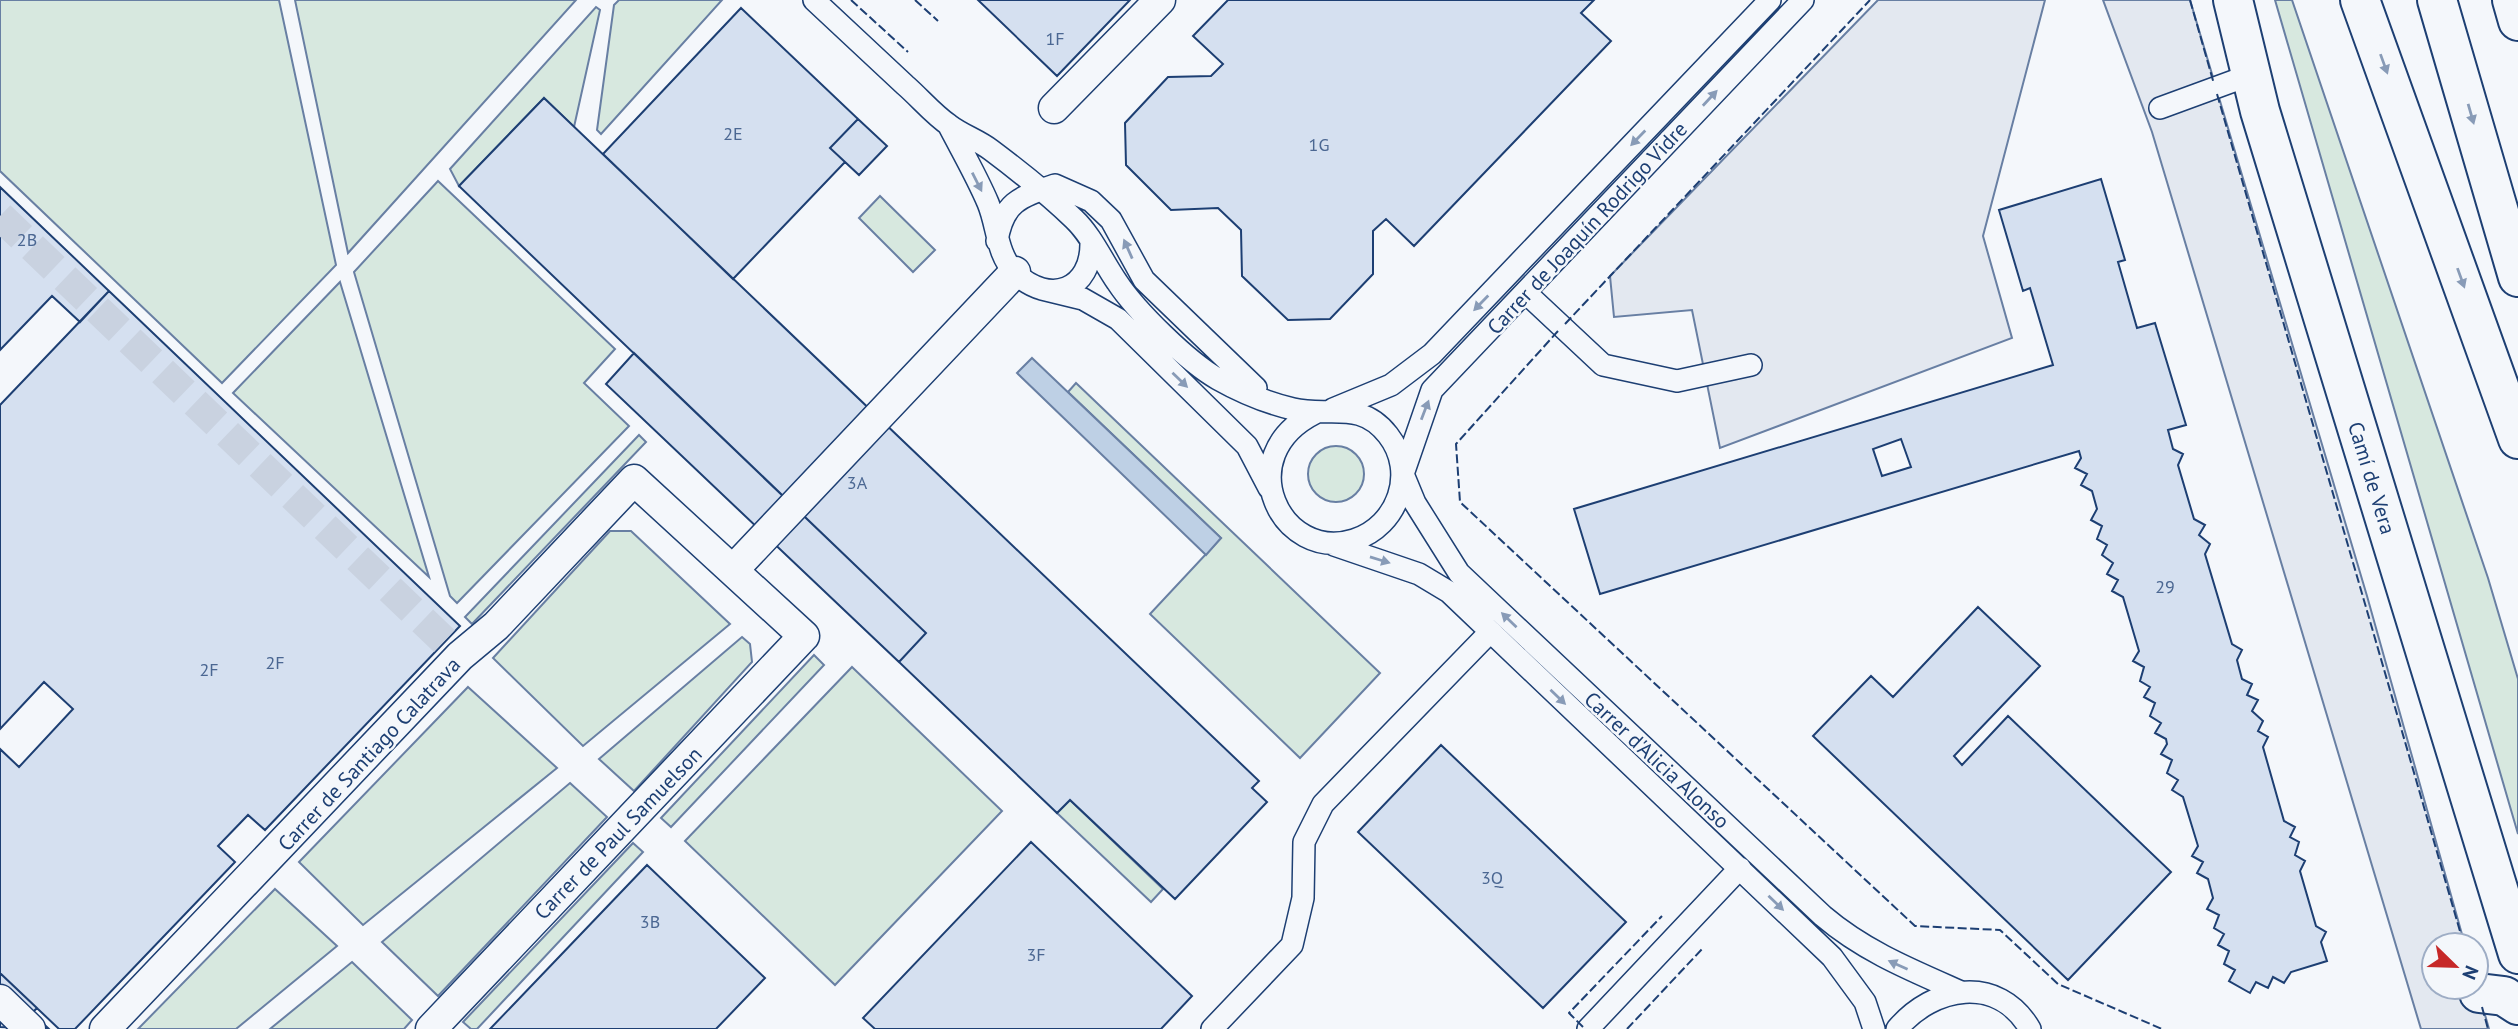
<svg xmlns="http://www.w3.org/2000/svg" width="2518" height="1029" viewBox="0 0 2518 1029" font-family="'PT Sans',sans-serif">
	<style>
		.green { fill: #d7e8df; stroke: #687fa3; stroke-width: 2 }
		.parking { fill: #e3e8f0; stroke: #687fa3; stroke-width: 2 }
		.water { fill: #bed0e5; stroke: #687fa3; stroke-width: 2 }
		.building { fill: #d5e0f0; stroke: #1d3f73; stroke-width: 2; fill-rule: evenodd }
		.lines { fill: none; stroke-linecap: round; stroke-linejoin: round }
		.pedestrian-tunnel { stroke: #c9d2e0; stroke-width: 30; stroke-dasharray: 30 15; stroke-linecap: butt }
		.service-casing { stroke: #1d3f73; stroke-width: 24 }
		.pedestrian-casing { stroke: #1d3f73; stroke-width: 33 }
		.tertiary-casing { stroke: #1d3f73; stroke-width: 42 }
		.motorway-casing { stroke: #1d3f73; stroke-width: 42 }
		.service { stroke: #f4f7fb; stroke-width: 21 }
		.pedestrian { stroke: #f4f7fb; stroke-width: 30 }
		.tertiary { stroke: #f4f7fb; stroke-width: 38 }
		.motorway { stroke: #f4f7fb; stroke-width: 38 }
		.fence { stroke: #1d3f73; stroke-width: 2; stroke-dasharray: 9 3.5; stroke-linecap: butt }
		.oneway { fill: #889bb7 }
		.labels { text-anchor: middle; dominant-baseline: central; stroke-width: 5; stroke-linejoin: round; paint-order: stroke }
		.number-label { font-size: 18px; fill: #4b6792 }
		.street-label { font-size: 21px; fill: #1d3f73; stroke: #f4f7fb }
	</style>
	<rect width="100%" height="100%" fill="#f4f7fb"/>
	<path class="green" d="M0,0H279L336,265L222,383L0,171Z
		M295,0H576L348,253Z
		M619,0H722L601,134L597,130L614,5Z
		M2275,0H2292L2488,578L2518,679V834Z
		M596,7L600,10L574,127L544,98L459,186L450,169Z
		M438,181L615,349L584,383L629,426L457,603L450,596L354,272Z
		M880,196L935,250L913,272L859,218Z
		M340,282L429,577L233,393Z
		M1076,383L1380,673L1300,758L1150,614L1221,538L1068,392Z
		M639,435L646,442L472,624L465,617Z
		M1308 474a28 28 0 1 1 56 0a28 28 0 1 1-56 0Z
		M610,531H631L730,624L583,746L493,658Z
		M742,637L750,644L752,662L634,791L599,759Z
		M814,655L824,665L671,827L661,818Z
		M852,667L1002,811L835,985L685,841Z
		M468,687L557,768L363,925L299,862Z
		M570,783L607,817L438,996L382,942Z
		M1070,800L1163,889L1151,902L1057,813Z
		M633,843L643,852L477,1029H471L463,1022Z
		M275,889L337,946L236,1029H138Z
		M352,962L412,1020L404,1029H270Z"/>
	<path class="parking" d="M1878,0H2045L1983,236L2012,338L1720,448L1692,310L1614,317L1610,276Z
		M2103,0H2190L2367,596L2465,945H2434V987H2476V983L2489,1029H2421L2152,132Z"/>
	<path class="water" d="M1032,358L1221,538L1206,555L1017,373Z"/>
	<path class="building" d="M978,0H1130L1057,76Z
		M1228,0H1594L1581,13L1611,41L1414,246L1386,219L1373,231V274L1330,319L1288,320L1242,276L1241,230L1218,208L1171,210L1126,165L1125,123L1168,77L1211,76L1223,64L1193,36Z
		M741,8L858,119L830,148L845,162L733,279L603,154Z
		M544,98L1259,781L1252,788L1267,802L1175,899L1070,800L1057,813L899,662L926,633L459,186Z
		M858,119L887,146L859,175L830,148Z
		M2101,179L2125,260L2118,262L2137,328L2155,323L2186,425L2168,430L2173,449L2183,454L2178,465L2194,519L2205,525L2199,535L2210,544L2205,554L2232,644L2242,650L2237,660L2242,679L2252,684L2247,695L2258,700L2252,711L2263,721L2258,731L2268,737L2263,747L2284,821L2295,827L2290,837L2299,842L2295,855L2305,861L2300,871L2316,926L2326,932L2321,942L2327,961L2291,972L2284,983L2273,977L2268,988L2256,982L2250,993L2229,981L2235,970L2224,964L2229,951L2218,945L2224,934L2214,928L2219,915L2207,909L2213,898L2208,879L2197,873L2203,862L2192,856L2198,846L2183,797L2172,790L2178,780L2167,773L2172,760L2161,754L2167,744L2166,739L2155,733L2161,723L2150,716L2155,703L2144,697L2150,687L2140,681L2144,667L2133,661L2139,651L2123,597L2112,591L2118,580L2107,574L2113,563L2102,555L2107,545L2097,539L2102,526L2091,520L2097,509L2092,491L2081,485L2087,474L2075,468L2081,458L2079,451L1600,594L1574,509L2053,365L2030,288L2023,291L1999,210ZM1901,439L1911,467L1882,476L1873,449Z
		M0,187L109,291L80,322L52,296L0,350Z
		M109,291L460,626L265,830L248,815L218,846L235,862L75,1029H59L0,973V749L19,767L73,709L44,682L0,729V405Z
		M634,353L926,633L899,662L606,384Z
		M1978,607L2040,666L1954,756L1962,765L2008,716L2171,872L2068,980L1813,736L1871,676L1893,697Z
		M1441,745L1626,922L1543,1008L1358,832Z
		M1031,842L1192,996L1161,1029H875L863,1018Z
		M647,865L765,978L716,1029H490Z
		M0,973L37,1008L32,1013L49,1029L0,1027Z"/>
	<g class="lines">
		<path class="pedestrian-tunnel" d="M0,216L460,656"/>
		<g class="service-casing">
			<path id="service" d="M814,0C844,28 875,57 905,85C920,98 933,114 949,125C962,135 978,140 991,150C1019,171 1049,195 1074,219C1092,236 1103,262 1117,282C1136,311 1188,362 1218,379C1241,392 1268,403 1293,409C1329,418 1360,399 1388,435C1417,472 1398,526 1354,540C1281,563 1229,456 1315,413
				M1803,0L1432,390L1403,474L1415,503L1459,573L1823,916C1864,951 1911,970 1961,992
				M2160,108L2250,75
				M949,126C962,151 977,177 988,203C998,227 996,253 1015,273C1050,306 1092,290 1091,242
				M997,241C1003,202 1020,197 1055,185L1091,201L1111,220L1144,280L1256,388
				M1042,289L1083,299L1118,319L1247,446L1269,488
				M1526,293L1603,365L1677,381L1751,365
				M1333,409L1391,385L1432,354L1770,0
				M1334,545L1419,574L1449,592L1832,957L1865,1002L1874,1029
				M1212,1029L1292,945L1303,898L1304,842L1323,804L1490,632
				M1588,1029L1740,868
				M1897,1029C1933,986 1998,974 2030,1029"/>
		</g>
		<g class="pedestrian-casing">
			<path id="pedestrian" d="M1054,108L1160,0
				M733,570L1015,272
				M0,1000L30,1029
				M105,1029L460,656L496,626L634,480L804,636L431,1029"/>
		</g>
		<g class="tertiary-casing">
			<path id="tertiary" d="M2233,0L2260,111L2518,954
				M2479,993L2504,996L2518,1005"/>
		</g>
		<g class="motorway-casing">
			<path id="motorway" d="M2360,0L2518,439
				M2437,0L2518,277
				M2512,0L2518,21"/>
		</g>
		<use href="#service" class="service"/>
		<use href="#pedestrian" class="pedestrian"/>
		<use href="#tertiary" class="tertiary"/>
		<use href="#motorway" class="motorway"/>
		<path class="fence" d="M851,0L908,52
			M915,0L938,21
			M2190,0L2214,84
			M2217,94L2464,945
			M1565,324L1870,0
			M1558,331L1456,444L1460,502L1915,926L2000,930L2058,984L2162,1029
			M2482,1007L2488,1029
			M1583,1027L1569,1013L1662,916
			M1627,1029L1703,948"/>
	</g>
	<defs><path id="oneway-solid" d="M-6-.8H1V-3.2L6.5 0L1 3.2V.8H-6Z" transform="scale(1.75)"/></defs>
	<g class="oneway">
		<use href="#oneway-solid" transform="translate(2384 64) rotate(70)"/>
		<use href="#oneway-solid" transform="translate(1710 98) rotate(-47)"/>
		<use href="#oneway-solid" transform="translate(2471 114) rotate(74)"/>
		<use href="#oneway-solid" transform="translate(1638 138) rotate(134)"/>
		<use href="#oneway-solid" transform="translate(977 182) rotate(63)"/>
		<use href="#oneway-solid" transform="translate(1128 249) rotate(-114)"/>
		<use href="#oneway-solid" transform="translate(2461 278) rotate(70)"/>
		<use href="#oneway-solid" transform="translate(1481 303) rotate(134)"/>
		<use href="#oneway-solid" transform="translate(1180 380) rotate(44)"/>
		<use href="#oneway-solid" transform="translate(1425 410) rotate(-69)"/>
		<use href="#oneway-solid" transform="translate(1380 560) rotate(17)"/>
		<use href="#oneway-solid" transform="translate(1509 620) rotate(-136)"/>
		<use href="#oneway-solid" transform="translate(1558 697) rotate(44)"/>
		<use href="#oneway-solid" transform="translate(1776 903) rotate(44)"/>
		<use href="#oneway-solid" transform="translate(1898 965) rotate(-156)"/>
	</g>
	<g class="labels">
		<g class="number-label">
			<text x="1055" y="38">1F</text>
			<text x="733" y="133">2E</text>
			<text x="1319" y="144">1G</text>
			<text x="27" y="239">2B</text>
			<text x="857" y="482">3A</text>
			<text x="2165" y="586">29</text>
			<text x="275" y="662">2F</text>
			<text x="209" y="669">2F</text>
			<text x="1492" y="877">3Q</text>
			<text x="650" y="921">3B</text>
			<text x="1036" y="954">3F</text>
		</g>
		<g class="street-label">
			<text transform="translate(1587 228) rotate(-47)">Carrer de Joaquín Rodrigo Vidre</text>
			<text transform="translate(2372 478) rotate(73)">Camí de Vera</text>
			<text transform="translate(369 754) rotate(-47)">Carrer de Santiago Calatrava</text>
			<text transform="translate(1657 760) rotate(43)">Carrer d'Alicia Alonso</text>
			<text transform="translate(618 833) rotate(-46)">Carrer de Paul Samuelson</text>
		</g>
	</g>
	<g transform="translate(2455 966) rotate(113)"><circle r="33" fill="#f4f7fb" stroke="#9eadc5" stroke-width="2"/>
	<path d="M0-5L12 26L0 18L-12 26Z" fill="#c62828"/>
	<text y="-10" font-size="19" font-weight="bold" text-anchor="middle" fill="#1d3f73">N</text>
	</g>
</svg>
